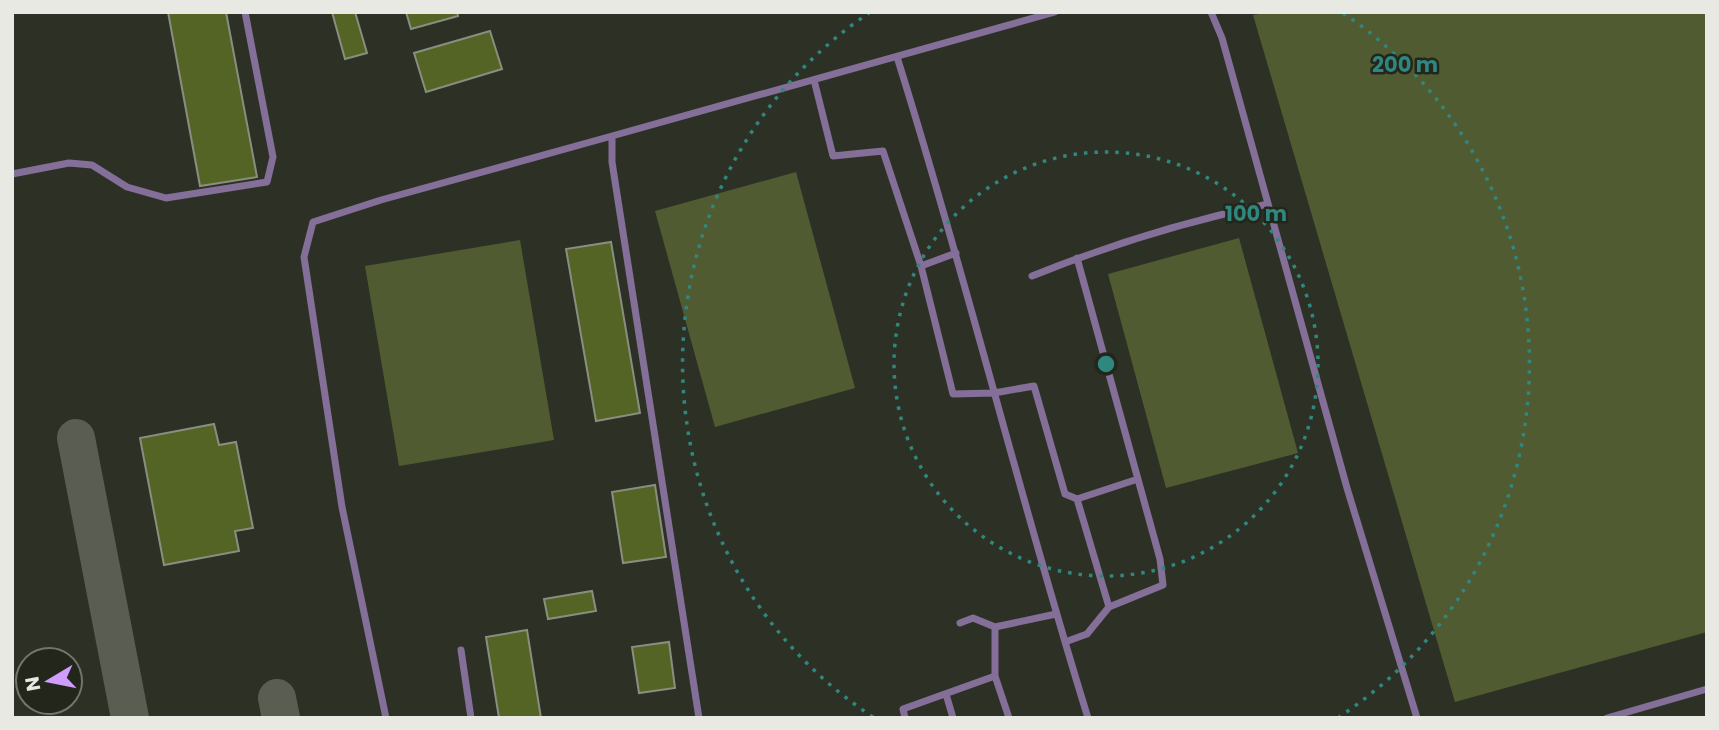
<svg xmlns="http://www.w3.org/2000/svg" width="1719" height="730" viewBox="0 0 1719 730" font-family="Poppins,sans-serif">
	<style>
		.green { fill: #505b32 }
		.lines { fill: none; stroke-linecap: round; stroke-linejoin: round }
		.taxiway { stroke: #5a5d52; stroke-width: 38 }
		.building { fill: #536424; stroke: #898e80; stroke-width: 2 }
		.service { stroke: #846f99; stroke-width: 7 }
		.ring { fill: none; stroke: #2f877f; stroke-width: 3.5; stroke-dasharray: 3.5 7 }
		.centre { fill: #2f877f; stroke: #23271b; stroke-width: 3.5 }
		.ring-label { font-size: 21px; text-anchor: middle; font-weight: bold; fill: #2f877f; stroke: #23271b; stroke-width: 5; stroke-linejoin: round; paint-order: stroke }
	</style>
	<rect width="100%" height="100%" fill="#2d3125"/>
	<path class="green" d="M1272,12H1707V632L1455,702L1253,15Z
		M796,172L855,388L715,427L655,211Z
		M1239,238L1298,453L1166,488L1108,274Z
		M520,240L554,440L399,466L365,266Z"/>
	<g class="lines">
		<path class="taxiway" d="M76,438L130,718
			M277,698L281,718"/>
	</g>
	<path class="building" d="M168,12H226L257,177L200,186Z
		M332,12H355L367,53L345,59Z
		M406,12H457L458,16L411,29Z
		M490,31L502,69L426,92L414,53Z
		M611,242L640,413L596,421L566,249Z
		M214,424L219,445L236,442L253,528L235,531L239,551L164,565L140,438Z
		M655,485L666,557L623,563L612,492Z
		M592,591L596,611L548,619L544,599Z
		M527,630L541,718H499L486,637Z
		M669,642L675,688L639,693L632,647Z"/>
	<g class="lines">
		<path class="service" d="M1211,12L1222,38L1347,488L1417,718
			M897,57C966,276 1020,499 1088,718
			M814,80L833,156L883,151L921,266
			M12,174L69,163L92,165L127,187L166,198L267,182L273,157L245,12
			M956,253L921,266L953,394L994,393L1034,386L1065,494L1077,499
			M1032,276C1109,245 1187,221 1268,204
			M1109,607L1077,499L1138,479
			M960,623L973,618L995,627L1056,614
			M1065,642L1087,634L1109,607L1163,585L1160,559L1077,258
			M461,650L471,718
			M995,676L1009,718
			M946,694L953,718
			M386,718L342,507L304,257L313,222L381,200L612,136
			M699,718L612,162V136L1055,12
			M905,718L903,709L995,676V627
			M1607,718L1707,689"/>
	</g>
	<g class="ring">
		<circle cx="1106" cy="364" r="212"/>
		<path d="M873 717A423 423 0 0 1 869 13M1343 13A423 423 0 0 1 1339 717"/>
	</g>
	<circle cx="1106" cy="364" r="10" class="centre"/>
	<g class="ring-label">
		<text x="1405" y="72">200 m</text>
		<text x="1256" y="221">100 m</text>
	</g>
	<rect width="1719" height="730" fill="none" stroke="#e7e9e2" stroke-width="28"/>
	<g transform="translate(49 681) rotate(260)"><circle r="33" fill="#23271b" stroke="#71756b" stroke-width="2"/>
	<path d="M0-5L12 26L0 18L-12 26Z" fill="#d09dfe"/>
	<text y="-10" font-size="19" font-weight="bold" text-anchor="middle" fill="#e7e9e2">N</text>
	</g>
</svg>
